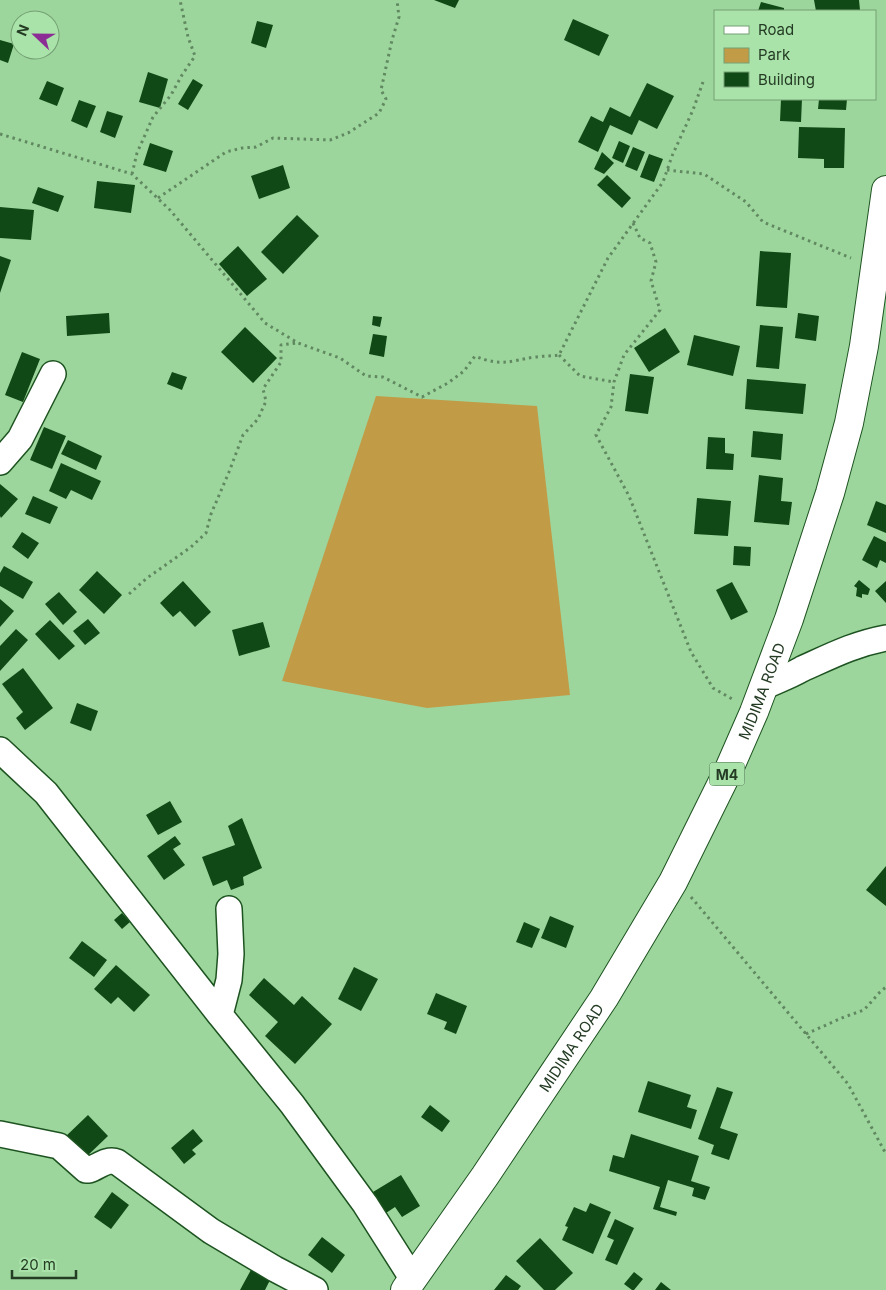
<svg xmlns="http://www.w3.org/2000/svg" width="886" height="1290" viewBox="0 0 886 1290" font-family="Inter,sans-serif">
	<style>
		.green { fill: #c29b47 }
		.building { fill: #114916 }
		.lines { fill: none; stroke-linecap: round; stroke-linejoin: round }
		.minor-casing { stroke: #1d5320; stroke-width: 28 }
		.major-casing { stroke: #1d5320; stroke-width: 30 }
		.path { stroke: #618961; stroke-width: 3; stroke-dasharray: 2.5 4; stroke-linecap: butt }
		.minor { stroke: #fff; stroke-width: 25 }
		.major { stroke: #fff; stroke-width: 28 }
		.labels { text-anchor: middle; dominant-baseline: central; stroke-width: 5; stroke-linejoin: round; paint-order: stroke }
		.shield { fill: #a9e3a9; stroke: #4c6d4c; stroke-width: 1 }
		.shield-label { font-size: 14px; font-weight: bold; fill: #243b24 }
		.street-label { font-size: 15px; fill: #243b24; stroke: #a9e3a9 }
	</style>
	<rect width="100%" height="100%" fill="#9dd69c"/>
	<path class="green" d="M376,396L537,406L570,695L427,708L282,681Z"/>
	<path class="building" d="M434,0H459L455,8Z
		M814,0H859L860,10L816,11Z
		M761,2L784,8V11H758Z
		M573,19L609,35L599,56L564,40Z
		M257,21L273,25L266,48L251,43Z
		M0,40L14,44L8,63L0,60Z
		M148,72L168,79L160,108L139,102Z
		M193,79L203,85L188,110L178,104Z
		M47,81L64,88L57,106L39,99Z
		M647,83L674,96L657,129L639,120L632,135L610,125L598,152L578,142L591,116L603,122L610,107L630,117Z
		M781,99H802L801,122L780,121Z
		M819,99H847L846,110L818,109Z
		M79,100L96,106L87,128L71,121Z
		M107,111L123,116L115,138L100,132Z
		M799,127L845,128L844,168H824V159L798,158Z
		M619,141L630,146L623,163L612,158Z
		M150,143L173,151L166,172L143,165Z
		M633,147L645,152L637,171L625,166Z
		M602,152L614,163L604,174L594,169Z
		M649,154L663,159L654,182L640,177Z
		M283,165L290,188L259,199L251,176Z
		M607,175L631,198L622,208L597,185Z
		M97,181L135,185L131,213L94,208Z
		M38,187L64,196L58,212L32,203Z
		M0,207L34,210L31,240L0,238Z
		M297,215L319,236L283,274L261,252Z
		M238,246L267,279L247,296L219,264Z
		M760,251L791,253L787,308L756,306Z
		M0,256L11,260L0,293Z
		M109,313L110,333L67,336L66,316Z
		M798,313L819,316L816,341L795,338Z
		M373,316L382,317L380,327L372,325Z
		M760,325L783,327L779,369L756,367Z
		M245,327L277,358L253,383L221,352Z
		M665,328L680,352L649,372L634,348Z
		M373,334L387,336L384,357L369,354Z
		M694,335L740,346L733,376L687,365Z
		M22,352L40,359L23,402L5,395Z
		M172,372L187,377L182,390L167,384Z
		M630,374L654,377L648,414L625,411Z
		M747,379L806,384L803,414L745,409Z
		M44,427L66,436L52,469L30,460Z
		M753,431L783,434L781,460L751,457Z
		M708,437L725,438V453L734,454L733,470L706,469Z
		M68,440L102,456L96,470L61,454Z
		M61,463L101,481L92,500L71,490L66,499L49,491Z
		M759,475L783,478L781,501L792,502L789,525L754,522Z
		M0,484L18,499L1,518L0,516Z
		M33,496L58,507L50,524L25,514Z
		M697,498L731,501L728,536L694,534Z
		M876,501L886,505V533L867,525Z
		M22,532L39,543L28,559L12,547Z
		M874,536L886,542V563L880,560L877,568L862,560Z
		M734,546L751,547L750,566L733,565Z
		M4,566L33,582L23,599L0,586V573Z
		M97,571L122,595L104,614L79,590Z
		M859,580L870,589L868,595L862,594V598L856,596L857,588L854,586Z
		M183,581L211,612L195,627L180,611L173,617L160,603Z
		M886,581V603L875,591Z
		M732,582L748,612L731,620L716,590Z
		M59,592L77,612L63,625L45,604Z
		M0,599L14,611L0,627Z
		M88,619L100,633L85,645L73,631Z
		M50,620L75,646L59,660L35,634Z
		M263,622L270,647L239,656L232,630Z
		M16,629L28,640L0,671V646Z
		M23,668L53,708L25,730L16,718L23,712L2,684Z
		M77,703L98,711L91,731L70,723Z
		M170,801L182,822L158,835L146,815Z
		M242,818L262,868L243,877L244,885L231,890L227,880L213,886L202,857L235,845L228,826Z
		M175,836L181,844L173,849L185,865L164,880L147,856Z
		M886,866V906L866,890Z
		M122,913L130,922L122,929L114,920Z
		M550,916L574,926L566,948L541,938Z
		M524,922L540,929L532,948L516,942Z
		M82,941L107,960L94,977L69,958Z
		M116,965L150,995L134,1012L118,997L111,1004L94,989Z
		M354,967L378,979L361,1011L338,999Z
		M264,978L294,1005L302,996L332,1024L295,1064L265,1036L278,1022L249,995Z
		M436,993L467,1006L456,1034L444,1029L447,1022L427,1014Z
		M648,1081L691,1095L687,1107L697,1110L691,1129L638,1112Z
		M717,1087L733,1092L720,1128L738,1134L729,1160L711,1154L714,1145L698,1139Z
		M430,1105L450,1121L442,1132L421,1117Z
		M88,1115L108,1136L84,1159L64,1138Z
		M193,1129L203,1141L192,1150L196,1154L184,1164L171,1148Z
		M631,1134L699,1156L691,1181L710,1187L705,1200L692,1196L694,1188L668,1180L660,1207L677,1212L676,1216L653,1209L660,1187L609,1171L613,1155L624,1158Z
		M401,1175L420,1206L402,1217L395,1207L386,1213L373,1192Z
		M112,1192L129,1205L111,1229L94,1217Z
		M590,1203L611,1212L593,1254L562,1240L568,1227L565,1226L574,1207L586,1212Z
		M615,1219L634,1228L617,1265L605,1260L614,1240L607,1237Z
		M322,1237L345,1255L332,1273L308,1255Z
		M540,1238L573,1273L555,1290H544L516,1261Z
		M252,1268L271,1278L265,1290H240Z
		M634,1272L643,1279L634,1290H632L624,1284Z
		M506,1275L521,1286L518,1290H494Z
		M661,1282L671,1290H655Z"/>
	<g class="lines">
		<g class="minor-casing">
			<path id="minor" d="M0,462L20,439L53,374
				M763,687C776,681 790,676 802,669C831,656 854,644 886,638
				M0,750L46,793L220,1015
				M229,909L231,954L229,980L220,1015L292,1104L365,1204L412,1278
				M0,1134L59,1146L86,1170H89C98,1167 107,1158 117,1162L211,1231L275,1269L315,1290"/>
		</g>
		<g class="major-casing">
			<g id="major">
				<path id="s1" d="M405,1290L485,1176L604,998L673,882L729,769L754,712L789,619L830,493L849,423L864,346L886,190"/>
			</g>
		</g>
		<path class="path" d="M0,134L132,174L170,210L265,323L298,343L340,358L366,376L383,377L422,397L448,383L464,371L475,356C502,367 509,361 535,357C543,356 551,356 559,355L608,258L663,182L672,156L693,110L703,82
			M667,170L704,174L746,202L763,222L851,258
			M132,174L137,153L153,117L171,95L182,75L195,56L188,37L180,0
			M158,198L226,152L242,148L256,147L273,138L330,140L348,133L379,113L386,99L381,90L392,40L399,17L397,0
			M633,223L640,238L650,243L656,262L651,281L660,310L624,355L614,382L611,407L596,435L629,496L691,652L713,688L734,700
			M559,355L580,376L614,382
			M129,594L147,578L191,547L206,533L211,514L229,472L243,435L258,419L266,401L263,389L281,362V345L297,343
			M691,897L848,1084L886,1154
			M806,1034L844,1017L864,1010L880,992L886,987"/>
		<use href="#minor" class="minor"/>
		<use href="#major" class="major"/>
	</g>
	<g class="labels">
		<rect class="shield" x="709.5" y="762.5" width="35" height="23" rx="4"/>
		<g class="shield-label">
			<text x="727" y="774">M4</text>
		</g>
		<g class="street-label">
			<text stroke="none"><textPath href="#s1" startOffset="699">MIDIMA ROAD</textPath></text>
			<text stroke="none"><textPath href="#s1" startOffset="294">MIDIMA ROAD</textPath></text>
		</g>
	</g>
	<rect x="714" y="10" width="162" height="90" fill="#a9e3a9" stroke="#74a074"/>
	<rect x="724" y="26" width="25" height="8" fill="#ffffff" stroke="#74a074"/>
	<text x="758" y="35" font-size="15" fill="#243b24">Road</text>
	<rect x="724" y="48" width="25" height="15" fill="#c29b47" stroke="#74a074"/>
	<text x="758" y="60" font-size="15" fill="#243b24">Park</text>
	<rect x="724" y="72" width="25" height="15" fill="#114916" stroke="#74a074"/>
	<text x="758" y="85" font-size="15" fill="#243b24">Building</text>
	<g transform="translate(35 35) rotate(292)"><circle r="24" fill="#a9e3a9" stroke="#74a074"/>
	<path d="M0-4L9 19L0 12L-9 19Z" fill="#8c2c95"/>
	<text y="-8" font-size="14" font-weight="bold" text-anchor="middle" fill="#243b24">N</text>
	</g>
	<path d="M12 1270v8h64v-8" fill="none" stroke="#243b24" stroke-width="2.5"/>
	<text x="20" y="1270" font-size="15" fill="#243b24" stroke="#a9e3a9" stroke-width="4" paint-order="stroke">20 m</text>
</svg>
